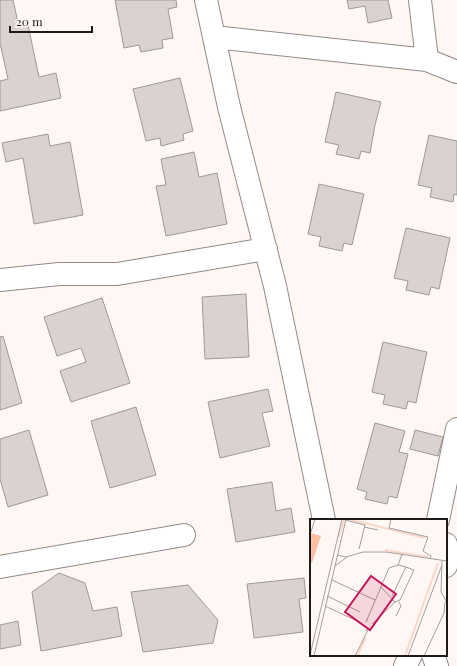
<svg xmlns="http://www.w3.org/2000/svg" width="457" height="666" viewBox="0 0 457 666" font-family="'Playfair Display',serif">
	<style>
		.building { fill: #d9d2ce; stroke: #9f9895 }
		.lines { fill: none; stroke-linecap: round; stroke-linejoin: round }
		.minor-casing { stroke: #918a87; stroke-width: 24 }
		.minor { stroke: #fff; stroke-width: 22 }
		.inset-river { fill: none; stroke: #f9d8ca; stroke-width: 2 }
		.inset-road { fill: none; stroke: #a49f9c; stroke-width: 1 }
		.view { fill: #c2185b; fill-opacity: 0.15; stroke: #c2185b; stroke-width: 2 }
		.inset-edge { fill: none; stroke: #1c1a19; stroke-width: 2 }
	</style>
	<rect width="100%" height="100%" fill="#fff7f4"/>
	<path class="building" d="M0,0H13L19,27L28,25L39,77L56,73L61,98L0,111V81L8,79L0,43Z
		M115,0H176L177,7L168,9L173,38L162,40L163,48L141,52L139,45L124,48Z
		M347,0H388L392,18L368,23L365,6L349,9Z
		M180,78L193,131L183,134L184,140L161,146L160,138L146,141L133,89Z
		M336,92L381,102L375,125L370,153L361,151L359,159L336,154L339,145L325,142Z
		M48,134L50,146L70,142L83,215L34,224L23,158L6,162L2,143Z
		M429,135L457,141V195L454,194L453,202L430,197L432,188L418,185Z
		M194,152L199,177L217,173L227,224L166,236L156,186L166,185L161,159Z
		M319,184L364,194L352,245L344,243L342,251L319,246L321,237L308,234Z
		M406,228L450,238L439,289L431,287L429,295L406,290L408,281L394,278Z
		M246,294L249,357L205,359L202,297Z
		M102,298L130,383L71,402L60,371L86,362L81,348L57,356L44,317Z
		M3,336L22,403L0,410V337Z
		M383,342L427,352L416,403L408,401L406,409L383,404L385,395L372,392Z
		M268,389L273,411L262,413L270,446L220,458L208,402Z
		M136,407L156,475L110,488L91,421Z
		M375,423L405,431L399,452L408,454L397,498L389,496L387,504L365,499L367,492L357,489Z
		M29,430L48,495L8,507L0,479V439Z
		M415,430L443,437L438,456L410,449Z
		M272,482L276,511L291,508L295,532L236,542L227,489Z
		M59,573L85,583L93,611L117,607L122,636L41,651L32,592Z
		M304,578L306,598L299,599L303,632L254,638L247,584Z
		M188,585L218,620L213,643L143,652L131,592Z
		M18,621L21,645L0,649V625Z"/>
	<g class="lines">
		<g class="minor-casing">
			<path id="minor" d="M206,0L229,107L275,286L324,520
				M420,0L427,60
				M214,37L427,60L457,72
				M0,280L59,274H117L266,249
				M438,520L457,429
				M446,544L449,556L446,566
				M0,567L184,535
				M433,655L437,666
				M405,666L411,655"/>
		</g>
		<use href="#minor" class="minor"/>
	</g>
	<g transform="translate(310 519)">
		<rect width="137" height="137" fill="#fff7f4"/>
		<path d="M0,14L11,17L2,44L0,43Z" fill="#febfa4"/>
		<path class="inset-river" d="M38,0L115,19M29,18L34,0M75,31L118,38M47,137L56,118M95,137L128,44"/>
		<path class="inset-road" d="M81,0L79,9L118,18L113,32L121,37L120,40M35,1L55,6L49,30M54,8L68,11M1,13L5,0M27,36L36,38L53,33H76L137,42M132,42L131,73L137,84M0,43V57M25,47L37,38M22,61L65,81M17,77L50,93M82,77L96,48L88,46M85,83L90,81L104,51L96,48M15,87L47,102M86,97L91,87L89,83M57,100L56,103L79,49L88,46L92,35M64,103L62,105L85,83L71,68M0,136L32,0M4,137L36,0M45,137L59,109L55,112M98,137L132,46M114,137L134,94L135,83"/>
		<path class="view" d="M61,57L86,75L60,111L35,93Z"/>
		<rect width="137" height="137" class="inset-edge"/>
	</g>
	<path d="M10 26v6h82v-6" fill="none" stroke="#1c1a19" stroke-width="2"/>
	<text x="16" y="26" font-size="12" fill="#1c1a19" stroke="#fff7f4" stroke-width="3" paint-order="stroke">20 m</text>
</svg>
